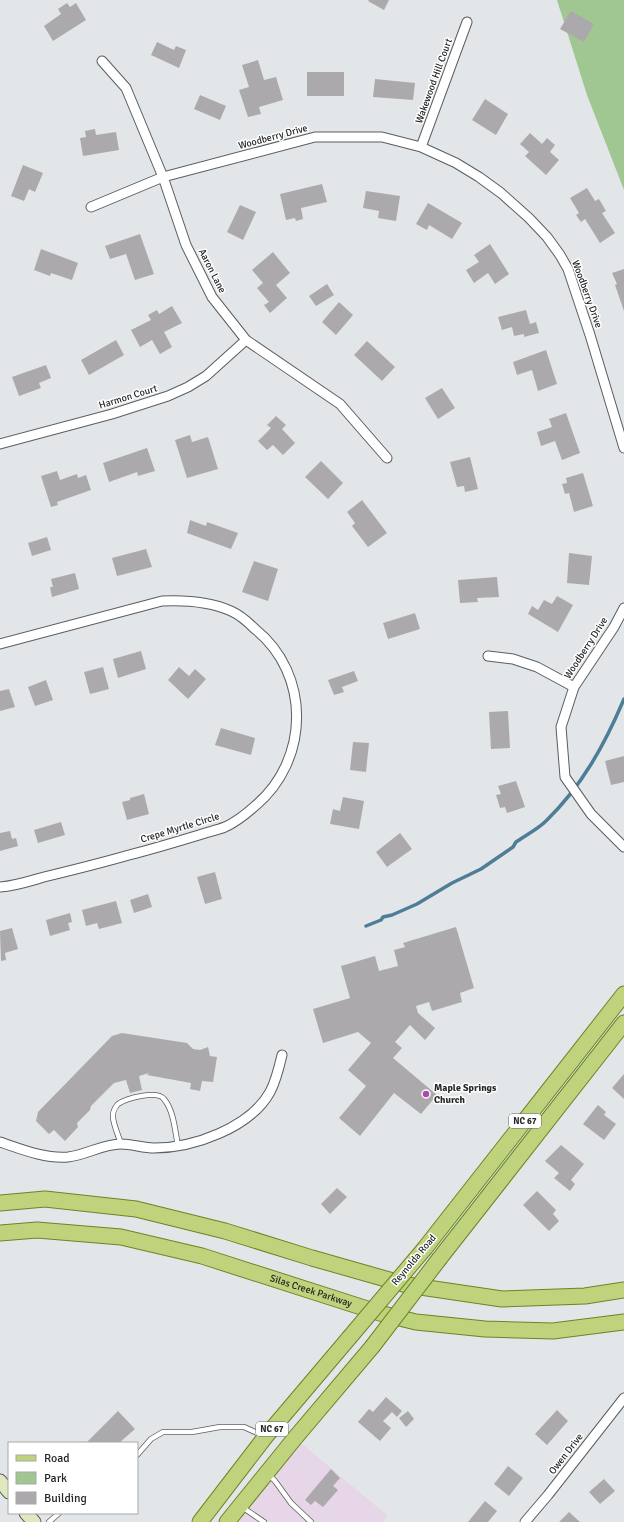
<svg xmlns="http://www.w3.org/2000/svg" width="624" height="1522" viewBox="0 0 624 1522" font-family="Signika,sans-serif">
	<style>
		.commercial { fill: #e6d6e7 }
		.green { fill: #a0c691 }
		.lines { fill: none; stroke-linecap: round; stroke-linejoin: round }
		.stream { stroke: #4d7d97; stroke-width: 3.5 }
		.building { fill: #aca9ac }
		.service-casing { stroke: #5b5d60; stroke-width: 6 }
		.minor-casing { stroke: #5b5d60; stroke-width: 11 }
		.secondary-casing { stroke: #5b5d60; stroke-width: 15 }
		.primary-casing { stroke: #6c8425; stroke-width: 17 }
		.service { stroke: #fff; stroke-width: 4.5 }
		.minor { stroke: #fff; stroke-width: 9 }
		.secondary { stroke: #dfe9bd; stroke-width: 13 }
		.primary { stroke: #bed37c; stroke-width: 15 }
		.primary-bridge-casing { stroke: #6c8425; stroke-width: 17; stroke-linecap: butt }
		.primary-bridge { stroke: #bed37c; stroke-width: 15 }
		.poi-dot { fill: #ad49ae; stroke: #fff; stroke-width: 1.5 }
		.labels { text-anchor: middle; dominant-baseline: central; stroke-width: 3; stroke-linejoin: round; paint-order: stroke }
		.shield { fill: #fff; stroke: #666768; stroke-width: 1 }
		.shield-label { font-size: 9px; font-weight: bold; fill: #252627 }
		.street-label { font-size: 10px; fill: #252627; stroke: #fff }
		.poi-label { font-size: 10px; font-weight: bold; fill: #252627; stroke: #fff; text-anchor: start }
	</style>
	<rect width="100%" height="100%" fill="#e3e6e9"/>
	<path class="commercial" d="M295,1438L388,1516L383,1522H227Z"/>
	<path class="green" d="M557,0H624V190L587,95Z"/>
	<g class="lines">
		<path class="stream" d="M366,926L381,920L383,917L392,915L417,904L452,883L481,869L513,847L516,842C526,835 538,829 546,821C582,786 605,744 624,699"/>
	</g>
	<path class="building" d="M369,0H389L384,10L368,1Z
		M67,3L70,7L76,3L86,20L53,41L44,26L61,14L58,9Z
		M571,11L594,24L584,42L560,29Z
		M157,42L174,50L176,46L186,50L179,68L151,55Z
		M258,60L264,80L276,77L283,100L259,107L261,114L248,117L239,90L249,87L242,65Z
		M307,72H344V96H307Z
		M375,79L415,83L413,100L373,97Z
		M200,95L226,106L220,120L194,109Z
		M485,99L508,114L496,135L472,120Z
		M95,129L96,135L116,132L119,150L83,156L80,138L86,137L85,131Z
		M530,133L542,144L547,138L555,145L550,152L559,160L546,175L525,156L529,152L520,144Z
		M23,165L43,173L35,192L29,189L24,201L11,196Z
		M322,184L327,202L301,208L303,219L296,221L295,218L286,220L280,194Z
		M587,188L595,201L599,199L606,211L602,213L615,233L600,243L585,219L581,222L576,215L579,213L570,198Z
		M366,191L400,196L396,221L378,218L379,211L363,208Z
		M428,203L462,223L452,239L429,225L427,230L416,224Z
		M240,205L256,212L243,240L227,232Z
		M140,234L154,274L135,280L126,254L110,259L105,246Z
		M490,244L509,274L495,284L488,273L474,283L466,270L479,262L474,255Z
		M41,249L78,263L72,280L51,273L50,276L34,270Z
		M273,252L290,273L276,285L287,298L270,313L264,305L269,302L257,288L263,283L252,270Z
		M624,269V311L615,285L617,284L612,273Z
		M327,284L334,295L316,306L309,296Z
		M339,302L353,315L336,335L322,322Z
		M172,306L182,323L164,332L172,347L160,354L152,340L140,347L131,330L151,320L148,315L157,310L159,314Z
		M526,310L530,324L536,322L539,333L524,337V334L514,336L512,327L502,330L498,317Z
		M116,340L124,355L89,375L81,360Z
		M367,341L395,367L382,381L354,355Z
		M546,350L557,384L538,391L532,370L517,375L513,362Z
		M46,365L51,378L39,383L41,388L19,396L12,377Z
		M442,388L455,408L438,419L425,398Z
		M566,413L580,453L562,460L555,441L541,446L537,432L552,427L549,419Z
		M276,416L286,425L282,429L295,443L283,455L273,445L267,450L258,441L271,428L267,425Z
		M190,435L192,442L208,437L218,469L187,478L175,440Z
		M147,448L155,471L138,476L137,472L109,482L103,463Z
		M470,457L478,489L465,492L464,486L457,487L450,462Z
		M321,461L343,483L328,499L305,477Z
		M57,471L60,480L77,474L78,478L86,475L91,490L57,502L58,505L51,507L41,476Z
		M583,473L593,506L574,512L569,493L565,494L562,484L567,483L566,478Z
		M362,500L387,533L368,547L352,526L355,523L347,512Z
		M190,520L206,526L207,522L238,533L231,549L187,533Z
		M47,537L51,550L32,556L28,543Z
		M146,549L152,567L117,576L112,558Z
		M569,553L592,556L589,585L567,583Z
		M254,561L278,569L268,601L242,592Z
		M75,573L79,589L52,597L50,587H53L51,579Z
		M497,577L499,597L477,598L478,602L460,603L458,580Z
		M557,596L573,605L558,632L528,614L532,606L538,610L544,600L552,604Z
		M415,613L420,629L388,639L383,623Z
		M141,651L146,669L118,678L113,659Z
		M103,667L109,689L90,694L84,672Z
		M179,667L189,676L195,669L206,679L188,699L168,680Z
		M354,671L358,681L342,687L344,692L334,695L328,680Z
		M46,680L53,700L35,706L28,687Z
		M9,689L15,707L0,711V691Z
		M508,711L510,748L491,749L489,712Z
		M221,728L255,738L251,755L215,745Z
		M353,742L369,743L366,772L350,770Z
		M624,756V782L611,785L605,761Z
		M516,781L525,807L507,813L505,807L500,808L496,795L501,794L498,786Z
		M144,794L149,814L127,820L122,802L130,800V798Z
		M343,797L364,801L359,829L330,824L333,809L340,811Z
		M61,822L65,835L38,843L34,830Z
		M10,831L12,839L16,838L18,846L0,851V833Z
		M400,833L412,849L387,867L376,852Z
		M215,872L222,899L205,904L197,877Z
		M148,894L152,907L134,913L130,900Z
		M116,901L122,923L99,929L97,923L86,926L82,910Z
		M70,913L72,922L68,923L70,930L50,936L46,920Z
		M456,927L474,988L460,993L462,1002L432,1011L429,1002L416,1006L418,1013L435,1028L425,1040L410,1025L395,1042L402,1048L393,1058L437,1095L421,1114L394,1093L360,1136L339,1118L366,1086L348,1070L371,1043L358,1032L323,1043L313,1009L350,998L341,966L375,956L379,971L398,966L394,950L405,947L403,943Z
		M12,928L18,949L5,953L6,960L1,961L0,931Z
		M122,1033L187,1043L193,1049L200,1050L208,1047L210,1056L217,1057L213,1082L202,1081L200,1091L190,1089L191,1083L147,1075L149,1073L139,1076L142,1090L130,1093L126,1080L114,1083L91,1106L90,1110L77,1123L78,1127L65,1141L54,1130L49,1134L36,1121L38,1112L112,1036Z
		M624,1074V1099L612,1088Z
		M598,1105L606,1112L604,1115L616,1124L604,1140L583,1124Z
		M561,1145L584,1164L571,1180L575,1184L570,1191L554,1178L559,1173L545,1161Z
		M337,1188L347,1197L330,1214L321,1204Z
		M537,1191L556,1210L553,1214L559,1221L549,1231L523,1205Z
		M386,1397L402,1411L397,1417L392,1412L383,1421L391,1428L380,1441L358,1422L369,1409L373,1412Z
		M557,1410L568,1421L547,1445L535,1434Z
		M118,1411L135,1429L119,1443H88L87,1442Z
		M408,1411L414,1419L406,1427L399,1418Z
		M508,1466L523,1478L509,1496L494,1484Z
		M331,1469L340,1478L333,1486L338,1490L323,1507L315,1501L311,1505L305,1500Z
		M604,1479L615,1491L600,1504L589,1492Z
		M485,1501L497,1511L488,1522H468Z
		M569,1512L580,1522H559Z"/>
	<g class="lines">
		<g class="service-casing">
			<path id="service" d="M121,1144C119,1137 112,1122 113,1115C113,1111 116,1106 118,1104C127,1098 157,1090 164,1099C174,1111 175,1131 178,1146
				M137,1455L151,1439L163,1432H192L220,1427H244L264,1436
				M268,1474L275,1481L291,1503L311,1522
				M242,1507L264,1522
				M49,1522L59,1513"/>
		</g>
		<g class="minor-casing">
			<path id="minor" d="M102,61L126,88L163,177L186,245L212,297L246,340L340,404L387,458
				M421,147L467,22
				M91,207L163,177L315,137H382L421,147L456,163L479,177L501,193L529,218L547,237L560,255L568,269L590,335L624,448
				M0,444L112,414L168,396L188,387L206,376L246,340
				M624,608L614,627L574,687L561,727L565,777L591,814L624,847
				M0,644L162,601C185,600 209,601 231,611C240,615 248,622 255,629C311,674 310,760 255,806C246,814 236,822 225,827C217,830 208,832 199,835C176,842 153,849 129,855C101,863 73,870 44,877C30,881 15,886 0,887
				M488,656L513,659L537,667L574,687
				M0,1142C21,1149 45,1159 68,1157C86,1155 103,1144 121,1144C132,1144 143,1148 154,1148C193,1148 250,1128 270,1092C276,1081 279,1068 282,1055
				M525,1522L548,1495L624,1398"/>
		</g>
		<g class="secondary-casing">
			<path id="secondary" d="M0,1481L9,1492
				M26,1513L34,1522"/>
		</g>
		<g class="primary-casing">
			<g id="primary">
				<path d="M0,1203L45,1199L136,1209L225,1231L312,1258L407,1285L502,1299L585,1296L624,1290"/>
				<path id="s1" d="M0,1233L37,1230L121,1237L202,1256L383,1314L416,1322L485,1329L553,1331L624,1322"/>
				<path d="M425,1248L624,994"/>
				<path d="M440,1258L624,1023"/>
				<path d="M200,1522L266,1436L349,1338"/>
				<path d="M227,1522L295,1438L372,1347"/>
			</g>
		</g>
		<use href="#service" class="service"/>
		<use href="#minor" class="minor"/>
		<use href="#secondary" class="secondary"/>
		<use href="#primary" class="primary"/>
		<g class="primary-bridge-casing">
			<path id="primary-bridge" d="M349,1338L425,1248
				M372,1347L440,1258"/>
		</g>
		<use href="#primary-bridge" class="primary-bridge"/>
	</g>
	<circle class="poi-dot" cx="426" cy="1094" r="4"/>
	<g class="labels">
		<g class="shield">
			<rect x="509" y="1114" width="32" height="14" rx="3"/>
			<rect x="256" y="1422" width="32" height="14" rx="3"/>
		</g>
		<g class="shield-label">
			<text x="525" y="1121">NC 67</text>
			<text x="272" y="1429">NC 67</text>
		</g>
		<g class="street-label">
			<text transform="translate(434 81) rotate(-70)">Wakewood Hill Court</text>
			<text transform="translate(273 137) rotate(-15)">Woodberry Drive</text>
			<text transform="translate(212 271) rotate(63)">Aaron Lane</text>
			<text transform="translate(587 294) rotate(70)">Woodberry Drive</text>
			<text transform="translate(128 397) rotate(-17)">Harmon Court</text>
			<text transform="translate(586 648) rotate(-57)">Woodberry Drive</text>
			<text transform="translate(180 828) rotate(-17)">Crepe Myrtle Circle</text>
			<text transform="translate(414 1260) rotate(-50)">Reynolda Road</text>
			<text stroke="none"><textPath href="#s1" startOffset="319">Silas Creek Parkway</textPath></text>
			<text transform="translate(566 1454) rotate(-52)">Owen Drive</text>
		</g>
		<g class="poi-label">
			<text x="434" y="1088">Maple Springs<tspan x="434" dy="12">Church</tspan></text>
		</g>
	</g>
	<rect x="8" y="1442" width="130" height="72" fill="#ffffff" stroke="#a8a8a9"/>
	<rect x="16" y="1455" width="20" height="6" fill="#bed37c" stroke="#a8a8a9"/>
	<text x="44" y="1462" font-size="12" fill="#252627">Road</text>
	<rect x="16" y="1472" width="20" height="12" fill="#a0c691" stroke="#a8a8a9"/>
	<text x="44" y="1482" font-size="12" fill="#252627">Park</text>
	<rect x="16" y="1492" width="20" height="12" fill="#aca9ac" stroke="#a8a8a9"/>
	<text x="44" y="1502" font-size="12" fill="#252627">Building</text>
</svg>
